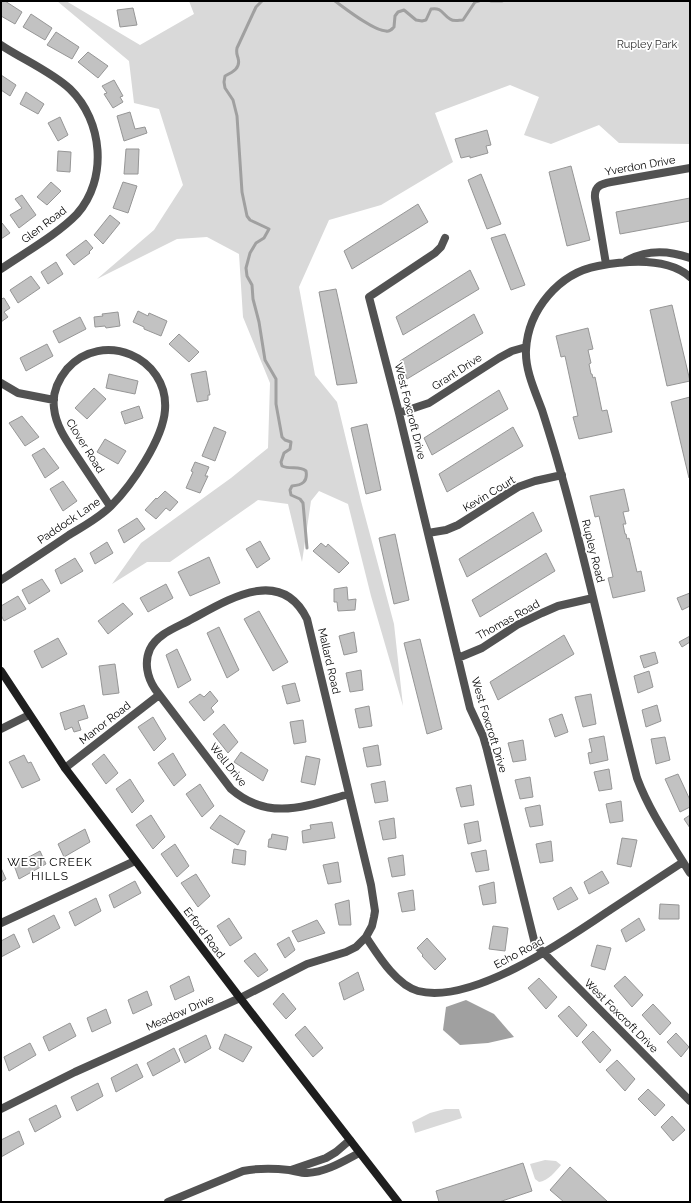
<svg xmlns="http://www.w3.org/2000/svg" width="691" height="1203" viewBox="0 0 691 1203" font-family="Raleway,sans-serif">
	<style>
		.green { fill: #d9d9d9 }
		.water { fill: #a0a0a0 }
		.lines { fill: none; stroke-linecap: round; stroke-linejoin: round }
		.stream { stroke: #a0a0a0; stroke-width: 3 }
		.building { fill: #c2c2c2; stroke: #969696 }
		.street { stroke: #525252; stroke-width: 8 }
		.secondary { stroke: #1f1f1f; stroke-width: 8 }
		.labels { text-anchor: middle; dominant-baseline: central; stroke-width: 3.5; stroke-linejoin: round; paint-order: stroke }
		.park-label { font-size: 11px; fill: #303030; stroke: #fff }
		.street-label { font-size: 11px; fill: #000; stroke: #fff }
		.neighbourhood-label { font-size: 12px; letter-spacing: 1px; fill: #000; stroke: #fff }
	</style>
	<rect width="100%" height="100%" fill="#fff"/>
	<path class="green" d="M57,1H66L140,45L194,14L189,1H690V144L619,143L599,125L551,144L524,135L539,97L510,85L435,113L453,162L381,205L329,220L299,287L315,375L337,402L361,501L394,624L403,706L371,596L348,504L319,491L311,501L302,562L288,504L258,500L170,562H147L112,584L141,543L231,478L268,448L270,383L243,317L239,254L207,237L177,239L97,279L154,230L183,185L159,109L134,103L129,61Z
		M445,1109H459L462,1118L415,1133L412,1122L430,1113Z
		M545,1160L556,1161L561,1165C556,1171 548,1181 539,1182L535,1179L530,1164Z"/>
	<path class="water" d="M466,1000L494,1014L514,1037L488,1043L460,1045L443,1030L446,1007Z"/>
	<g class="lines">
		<path class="stream" d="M262,1L256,7L237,48C236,53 237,54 238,58C241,68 233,72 225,76L224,82L225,88L233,100L237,116L242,192L247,216L250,220L267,228L269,229L264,238L256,243L250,253L246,268L247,276L252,285L253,299L259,322L265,360L276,379V404L282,437L285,440L291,442L290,449L284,453L281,462L282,466C291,470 299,465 306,471C308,482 302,485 292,486L290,490L291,495L300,499L303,503L307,548
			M335,1C346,9 374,31 386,31C390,32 392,29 394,27L395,16L398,12L404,10L416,20L422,21L426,20L431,9C442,7 442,14 450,19C454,22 459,20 463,20L475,2L479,1
			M491,1H502"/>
	</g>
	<path class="building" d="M1,1H5L22,12L15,24L1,16Z
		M133,8L137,25L120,27L117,10Z
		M31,14L52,28L45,40L23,27Z
		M56,32L79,47L72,59L47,45Z
		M88,52L108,66L98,78L78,62Z
		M1,75L16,85L10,96L1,90Z
		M114,80L123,96L120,97L123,102L113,108L104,94L107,93L102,86Z
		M26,92L44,104L38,114L20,104Z
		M130,112L135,129L145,127L147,133L124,141L117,116Z
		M60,117L68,135L58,141L48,123Z
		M487,130L491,145L486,146L488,153L470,158V156L461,158L455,139Z
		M126,149H139L138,174H124Z
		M58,151L71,152L70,172L57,171Z
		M571,166L590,240L567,246L549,172Z
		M481,174L501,224L487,229L468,180Z
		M51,182L61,191L47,205L37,197Z
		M123,182L137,186L128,213L113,208Z
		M22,195L36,215L19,228L10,215L22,208L15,199Z
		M690,198V221L620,234L616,212Z
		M418,204L428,222L352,269L344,251Z
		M110,215L120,223L103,244L94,235Z
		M1,223H2L10,233L1,239Z
		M505,234L525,285L511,290L491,238Z
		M86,240L93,248L89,252L90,253L74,265L66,255Z
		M56,262L63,274L48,284L41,272Z
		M470,270L479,289L403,335L396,317Z
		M31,276L40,288L18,303L10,290Z
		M336,289L357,383L337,385L319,292Z
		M4,298L10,308L4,312L8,317L1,322V299Z
		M672,305L690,381L667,386L650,310Z
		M138,311L148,316L149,313L167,321L161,336L144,329V327L133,322Z
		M118,312L120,326L106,328L105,326L95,327L94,317L103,316L102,314Z
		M474,314L483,333L407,379L400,361Z
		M80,317L86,329L59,343L53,331Z
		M588,328L593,349L588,350L591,363L589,364L591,374H592L593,378L595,377L602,411L607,410L612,432L579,439L573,417L578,416L565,356L561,357L556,336Z
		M179,334L199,352L189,362L169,344Z
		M47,344L53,356L26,371L20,358Z
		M206,371L210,395H208V400L197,402L191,374Z
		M109,374L138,381L135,394L106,388Z
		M94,388L106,399L87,419L75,408Z
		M499,390L508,409L432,455L424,438Z
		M690,397V478H689L671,402Z
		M139,406L143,418L125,424L121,412Z
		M22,416L39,437L25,446L9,423Z
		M367,424L381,490L366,494L351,428Z
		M214,427L226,432L215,461L202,456Z
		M513,427L523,446L447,492L439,474Z
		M105,439L126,451L118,464L97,452Z
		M44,448L59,468L45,478L32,455Z
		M195,462L209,467L205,476H208L200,493L186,488L193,472L191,471Z
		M63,481L77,501L63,511L50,489Z
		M624,489L629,511L623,512L626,524H623L625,534H626L627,539L629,538L637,572L641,571L645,591L613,598L608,578L613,577L599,516L595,517L590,496Z
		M165,491L178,502L170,511L166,508L156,519L145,510L156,498L157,499Z
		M533,512L542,531L467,577L459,559Z
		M137,518L145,529L124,543L118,530Z
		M395,534L409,600L394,604L379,538Z
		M260,541L270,559L257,568L246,549Z
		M107,542L113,553L95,564L90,553Z
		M321,543L326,547L328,544L349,563L339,573L313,551Z
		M546,553L555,571L480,617L472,600Z
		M209,557L220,583L190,596L178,572Z
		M75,558L83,571L61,584L55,570Z
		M42,579L50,591L29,604L22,590Z
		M166,584L173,598L148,612L140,598Z
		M347,587L348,600L356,599L355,610L338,611L337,602H334V589Z
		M690,593V606L682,610L677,598Z
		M18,596L26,609L4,621L1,615V606Z
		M123,603L133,614L108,634L98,621Z
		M259,611L288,662L273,671L244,619Z
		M219,627L239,670L227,678L207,633Z
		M354,632L357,652L344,655L339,636Z
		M564,635L574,654L498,700L490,682Z
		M690,636V642L682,647L679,642Z
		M58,638L67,654L42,668L34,651Z
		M420,639L442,729L427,734L404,643Z
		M177,649L191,680L178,688L166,655Z
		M655,652L658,663L644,668L640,656Z
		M115,664L119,693L103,695L99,666Z
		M361,670L363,690L350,692L346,673Z
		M649,671L653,687L638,693L634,676Z
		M295,683L300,701L287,704L282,686Z
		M210,691L218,701L211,708L214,712L204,721L189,702L200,694L204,697Z
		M591,694L596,724L583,727L575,697Z
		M84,705L88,718L78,721L81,730L74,732L72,727L65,730L60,713Z
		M657,705L661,721L646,727L642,710Z
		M369,706L372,726L359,728L355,709Z
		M562,714L568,732L555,737L549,719Z
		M153,717L166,739L154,751L138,727Z
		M303,720L306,742L294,744L290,722Z
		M224,724L238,742L228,753L213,734Z
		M604,736L608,760L590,764L588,753L592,752L589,739Z
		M665,737L670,760L656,764L651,739Z
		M523,740L526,760L513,762L508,743Z
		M378,745L381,765L367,767L363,748Z
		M241,752L268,770L263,781L234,762Z
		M173,753L186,775L174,786L158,763Z
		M104,754L118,773L106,784L92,764Z
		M24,755L28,763L31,762L40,780L22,788L9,762Z
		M306,756L320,759L315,785L301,782Z
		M609,769L612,789L599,791L594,772Z
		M678,774L690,800V807L680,812L665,779Z
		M530,777L533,797L520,799L515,780Z
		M130,779L144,801L132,813L116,789Z
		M385,781L388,801L375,803L371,784Z
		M200,784L214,806L202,817L186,794Z
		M471,785L474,805L461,807L456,788Z
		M621,801L623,821L610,823L606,804Z
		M540,805L543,825L530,827L525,808Z
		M151,815L165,837L153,849L136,825Z
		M220,815L245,831L238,845L210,828Z
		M690,815V828L684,819Z
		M394,818L396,838L383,840L379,821Z
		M478,821L481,841L468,844L464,824Z
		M332,822L335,838L303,843L302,831L311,829L310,825Z
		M85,829L90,842L64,857L58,844Z
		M272,834L288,837L286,850L268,847L269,839H271Z
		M622,838L637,840L631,867L617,864Z
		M551,841L553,861L540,863L536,844Z
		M175,844L189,866L177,877L161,854Z
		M234,849L246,851L245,865L232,863Z
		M486,850L489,870L476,872L471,853Z
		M40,851L46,864L19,879L14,865Z
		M403,855L405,875L392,877L388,858Z
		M338,862L341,882L328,884L323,865Z
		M1,868L6,879L1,882Z
		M602,871L609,883L589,894L584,882Z
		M196,874L210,896L198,907L181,883Z
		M135,881L141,893L114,908L109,895Z
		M494,882L496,903L483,905L479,886Z
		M571,887L578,899L558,910L553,898Z
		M413,890L415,910L402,912L398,893Z
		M96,898L101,911L75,926L69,912Z
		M349,900L351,925H339L335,904Z
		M660,904L679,905V919H659Z
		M54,915L60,928L33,943L28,929Z
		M229,918L242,938L230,946L217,926Z
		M639,918L645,930L626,942L621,930Z
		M317,920L325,933L298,942L292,931Z
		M493,926L508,928L505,951L489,949Z
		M14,934L20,947L1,957V941Z
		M289,937L295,950L285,958L277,944Z
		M427,938L446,959L435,970L422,956L423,955L417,948Z
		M597,945L611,948L605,970L591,966Z
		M255,953L268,970L258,977L244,961Z
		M358,972L364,990L344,1000L339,983Z
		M189,976L194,991L175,1000L170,986Z
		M625,976L643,995L632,1007L614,986Z
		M539,978L557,997L546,1009L528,988Z
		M147,991L152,1005L133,1014L128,1000Z
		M283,993L296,1009L286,1019L273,1004Z
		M653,1004L671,1023L660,1035L642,1015Z
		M569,1006L587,1025L577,1037L558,1016Z
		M106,1009L111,1023L92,1032L87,1018Z
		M70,1023L76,1036L49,1051L43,1037Z
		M305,1026L323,1048L313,1057L295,1035Z
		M593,1031L611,1050L600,1063L582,1042Z
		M676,1033L689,1047L681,1057L667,1042Z
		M225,1034L252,1047L243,1062L219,1049Z
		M206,1035L211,1048L185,1063L179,1049Z
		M30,1043L36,1055L9,1071L4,1057Z
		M174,1048L180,1061L153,1076L147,1063Z
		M617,1060L635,1079L625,1091L606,1070Z
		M137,1064L143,1077L116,1092L111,1078Z
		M98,1083L103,1096L77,1111L71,1097Z
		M648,1089L665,1105L655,1116L638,1099Z
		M56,1105L61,1117L35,1132L29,1119Z
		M672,1116L685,1130L673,1141L661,1127Z
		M19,1131L24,1144L1,1157V1140Z
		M523,1163L532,1191L499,1202H439L436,1191Z
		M570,1167L608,1202H564L550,1190Z"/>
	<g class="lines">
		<path class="street" d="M1,45C22,59 52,72 70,89C103,121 108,179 77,214C58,234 24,253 1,269
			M445,238L441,247L435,253L369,297L399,413L470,708L483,736L487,750L535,944L690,1101
			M626,261C647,249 668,250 690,258
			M606,264L595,198C594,186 601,184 611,182L690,168
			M690,277C667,257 625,261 598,266C559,273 528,310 526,350C525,370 535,391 542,410C549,432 556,454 562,477C590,576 611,678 637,778C650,813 671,842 690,873
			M1,383L18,393L54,400
			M399,413L429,403L499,358L512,351L526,347
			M428,533L446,530L458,525L518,487L535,481L562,475
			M1,580C24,565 47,550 69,535C84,526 99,518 111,506C132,485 163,439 165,410C169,357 102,329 67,369C58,380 52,393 54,408C56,428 69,444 80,461C90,476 100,491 110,506
			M458,658L482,648L517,625L542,613L558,606L593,598
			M1,729L29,715
			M65,768L159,695
			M1,923L135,861
			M366,937C378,955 396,985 418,991C472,1005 566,940 610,910C634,894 659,878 683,862
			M1,1109L75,1072L240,998L307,964L346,952L356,947L366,937L372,926L374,917L375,911L371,885L307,619C281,566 229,599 192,619C178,627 158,633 150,649C144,662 147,677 155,689L231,789C269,822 306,806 349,794
			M291,1170L326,1158L336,1152L350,1140
			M168,1202L243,1171C258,1168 273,1168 289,1170C295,1171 301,1173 307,1173C326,1172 342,1162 359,1153"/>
		<path class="secondary" d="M1,671L65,768L240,998L398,1202"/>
	</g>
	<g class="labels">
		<g class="park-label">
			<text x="647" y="44">Rupley Park</text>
		</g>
		<g class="street-label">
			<text transform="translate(640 166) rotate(-10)">Yverdon Drive</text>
			<text transform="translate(44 225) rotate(-37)">Glen Road</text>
			<text transform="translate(457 372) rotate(-33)">Grant Drive</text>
			<text transform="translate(410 411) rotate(76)">West Foxcroft Drive</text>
			<text transform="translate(85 446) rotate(58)">Clover Road</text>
			<text transform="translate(489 494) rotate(-31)">Kevin Court</text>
			<text transform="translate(69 521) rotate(-34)">Paddock Lane</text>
			<text transform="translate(593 551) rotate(76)">Rupley Road</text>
			<text transform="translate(508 620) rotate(-29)">Thomas Road</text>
			<text transform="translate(329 661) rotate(77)">Mallard Road</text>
			<text transform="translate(105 723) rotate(-38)">Manor Road</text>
			<text transform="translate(489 725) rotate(73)">West Foxcroft Drive</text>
			<text transform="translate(228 765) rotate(51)">Well Drive</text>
			<text transform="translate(204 933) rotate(53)">Erford Road</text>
			<text transform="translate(519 953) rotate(-28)">Echo Road</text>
			<text transform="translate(180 1013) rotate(-24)">Meadow Drive</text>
			<text transform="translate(621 1016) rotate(45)">West Foxcroft Drive</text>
		</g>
		<g class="neighbourhood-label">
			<text x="50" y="862">WEST CREEK<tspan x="50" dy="14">HILLS</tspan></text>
		</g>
	</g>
	<rect width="691" height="1203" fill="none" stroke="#000000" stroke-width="4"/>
</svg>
